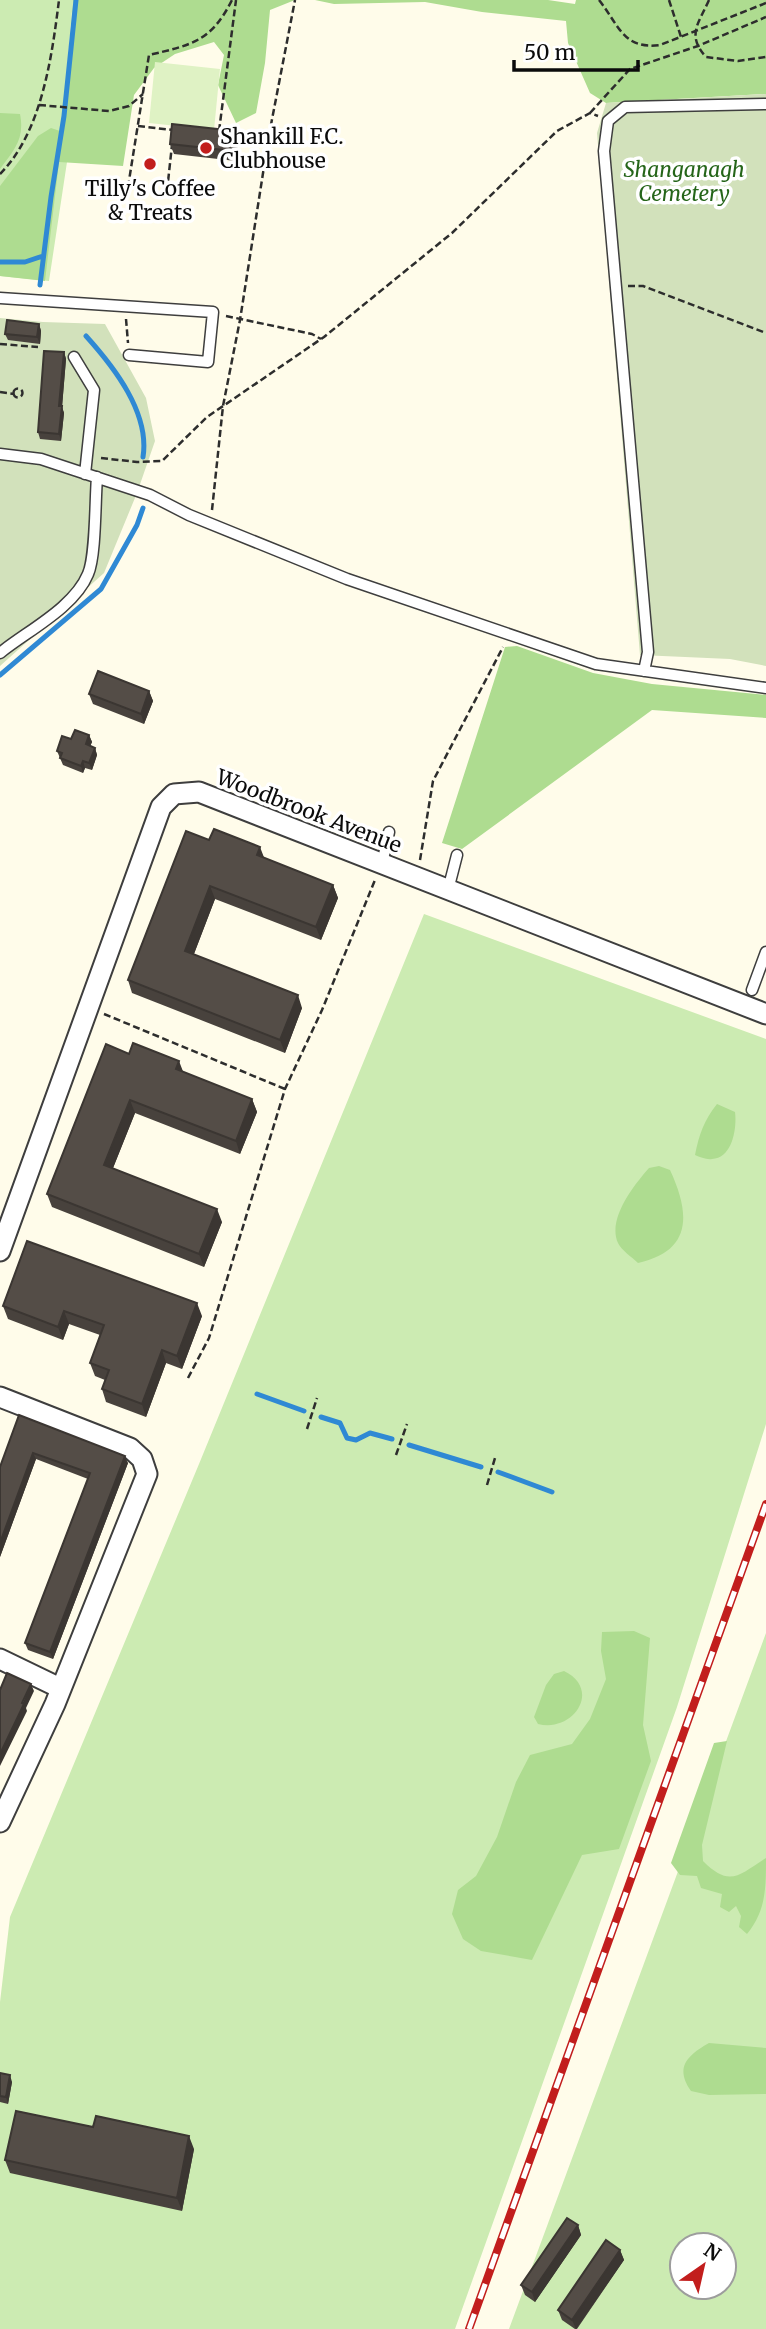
<svg xmlns="http://www.w3.org/2000/svg" width="766" height="2329" viewBox="0 0 766 2329" font-family="Merriweather,serif">
	<style>
		.green { fill: #ccebb2; fill-rule: evenodd }
		.forest { fill: #aedc90 }
		.cemetery { fill: #d2e1bb }
		.pitch { fill: #dff2c4 }
		.lines { fill: none; stroke-linecap: round; stroke-linejoin: round }
		.stream { stroke: #2f89d4; stroke-width: 5 }
		.lane-casing { stroke: #3e3e3e; stroke-width: 13 }
		.street-casing { stroke: #3e3e3e; stroke-width: 23 }
		.path { stroke: #2d2d2d; stroke-width: 2.5; stroke-dasharray: 7 3.5; stroke-linecap: butt }
		.lane { stroke: #fff; stroke-width: 10 }
		.street { stroke: #fff; stroke-width: 19 }
		.rail-casing { stroke: #c21e1d; stroke-width: 8 }
		.rail { stroke: #fff; stroke-width: 5; stroke-dasharray: 16; stroke-linecap: butt }
		.wall { fill: #48423d }
		.shaded-wall { fill: #3b3632 }
		.building { fill: #544d47; stroke: #3b3632; stroke-width: 2 }
		.poi-dot { fill: #c21e1d; stroke: #fff; stroke-width: 2.5 }
		.labels { text-anchor: middle; dominant-baseline: central; stroke-width: 7; stroke-linejoin: round; paint-order: stroke }
		.poi-label { font-size: 21px; fill: #0b0b0b; stroke: #fff; text-anchor: start }
		.park-label { font-size: 21px; font-style: italic; fill: #256519; stroke: #fff }
		.street-label { font-size: 21px; fill: #0b0b0b; stroke: #fff }
	</style>
	<rect width="100%" height="100%" fill="#fffcea"/>
	<path class="green" d="M0,0H73L59,162H67L49,281L0,276Z
		M424,914L766,1039V1424L677,1707L455,2329H0V2002L10,1917L199,1464Z
		M766,1633V2329H509ZM682,2245H724V2287H682Z"/>
	<path class="forest" d="M73,0H295L270,10L265,63L256,113L236,123L218,85L224,55L214,42L175,54L154,68L134,95L123,166L59,162L45,281L0,276V186L38,136L51,128L63,132Z
		M315,0H548L575,4L576,0H766V94L606,103L590,93L568,43L566,21L482,12L425,2L334,4Z
		M0,113L20,114C25,139 14,150 0,169Z
		M517,646L593,673L652,684L766,695V718L652,710L462,849L442,843L505,647Z
		M717,1104L735,1112C737,1127 733,1158 712,1159C707,1160 700,1157 695,1155C699,1135 704,1120 717,1104Z
		M659,1166L670,1170C690,1213 693,1251 638,1263C632,1257 621,1250 618,1243C607,1219 634,1185 649,1168Z
		M634,1631L650,1638L643,1725L651,1761L619,1849L582,1855L532,1960L481,1951L463,1939L452,1914L458,1890L476,1876L497,1837L516,1782L530,1755L572,1744L590,1719L606,1679L601,1651L602,1632Z
		M564,1671C602,1689 574,1733 538,1724L534,1717L546,1685L554,1674Z
		M727,1741L702,1845L703,1861C730,1888 739,1875 766,1858C766,1888 766,1911 747,1934L739,1927L741,1916L736,1906L729,1912L720,1907L722,1894L701,1888L697,1876L680,1875L671,1863L714,1743Z
		M709,2043L766,2048V2094L709,2095L691,2091C674,2067 688,2055 709,2043Z"/>
	<path class="cemetery" d="M766,94V666L730,659L640,655L597,133L606,103Z
		M0,318L43,322L105,324L146,398L155,441L137,493L104,573L0,666Z"/>
	<path class="pitch" d="M155,62L220,69L214,130L149,123Z"/>
	<g class="lines">
		<path class="stream" d="M0,262H25L43,256
			M40,285L51,197L64,116L76,0
			M86,336C114,367 150,413 143,457
			M0,675L101,589L137,525L143,508
			M257,1394L304,1411
			M321,1417L340,1423L347,1438L356,1440L370,1433L392,1439
			M409,1445L481,1467
			M498,1472L552,1492"/>
		<g class="lane-casing">
			<path id="lane" d="M0,298L213,312L208,362L129,355
				M74,357L94,390L85,474
				M0,454L41,459L150,495L189,515L347,579L596,664L766,688
				M0,653C27,631 74,608 88,574C96,556 95,500 97,477
				M644,671L648,652L604,151L608,121L625,107L766,104
				M382,864L389,832
				M448,890L457,855
				M752,990L766,952"/>
		</g>
		<g class="street-casing">
			<path id="street" d="M0,1251L161,807L174,794L199,792L766,1014
				M0,1397L130,1448L142,1459L147,1474L55,1704L0,1822
				M0,1659L60,1688"/>
		</g>
		<path class="path" d="M599,0C619,25 623,50 660,45L766,3
			M669,0L681,37
			M709,0C699,23 686,35 706,57L738,61L766,57
			M39,105L109,111L129,106L143,94
			M590,113L630,69L698,46L766,17
			M138,126L173,130
			M219,131L236,0
			M0,174C42,132 52,56 59,0
			M128,187L149,55C191,45 211,42 232,0
			M167,191L172,145
			M628,286H643L766,333
			M226,316L312,334L321,339
			M126,319L128,343
			M0,344L38,347
			M13.5 393a4.5 4.5 0 1 1 9 0a4.5 4.5 0 1 1-9 0Z
			M0,392L14,394
			M101,458L137,462L162,461L207,417L324,337L452,233L557,131L590,113L598,116
			M212,510L223,406L240,320L269,135L295,0
			M420,860L433,781L503,647
			M104,1014L285,1089
			M188,1378L209,1338L285,1089L322,1010L375,880
			M307,1429L317,1398
			M396,1455L407,1424
			M487,1485L495,1458"/>
		<use href="#lane" class="lane"/>
		<use href="#street" class="street"/>
		<g class="rail-casing">
			<path id="rail" d="M469,2329L766,1504"/>
		</g>
		<use href="#rail" class="rail"/>
	</g>
	<path class="wall" d="M238,141L236,161L174,154L170,144Z
		M39,324L41,331L40,344L8,340L5,334Z
		M64,352L66,359L62,407L64,413L61,441L40,439L38,432Z
		M149,691L153,701L144,724L93,704L89,694Z
		M89,735L92,742L90,746L95,748L97,755L92,770L85,768L83,773L63,765L57,751L71,739Z
		M209,840L264,858L333,885L338,898L321,940L215,899L194,954L302,1008L285,1053L132,993L128,980Z
		M129,1054L183,1072L252,1099L257,1112L240,1154L135,1113L113,1168L222,1222L204,1267L52,1207L47,1194Z
		M3,1306L202,1316L182,1369L166,1363L146,1417L106,1402L102,1389L105,1380L95,1376L90,1363L100,1335L69,1324L63,1340L8,1319Z
		M19,1415L128,1463L53,1659L28,1650L25,1643L88,1479L36,1459L0,1557V1467Z
		M0,2073L12,2082L8,2104L0,2102Z
		M194,2149L182,2211L10,2173L5,2160Z
		M578,2225L581,2235L535,2302L525,2295L521,2285Z
		M620,2250L624,2260L577,2329H575L562,2320L558,2310Z"/>
	<path class="shaded-wall" d="M235,131L238,141L236,161L233,151Z
		M39,324L41,331L40,344L37,337Z
		M64,352L66,359L62,407L64,413L61,441L59,434V406Z
		M149,691L153,701L144,724L141,714Z
		M89,735L92,742L88,751L86,744Z
		M95,748L97,755L92,770L89,763Z
		M83,761L85,768L83,773L81,766Z
		M260,847L265,860L257,855Z
		M333,885L338,898L321,940L316,927Z
		M210,886L215,899L190,964L185,951Z
		M298,995L302,1008L285,1053L280,1040Z
		M179,1061L184,1074L176,1069Z
		M252,1099L257,1112L240,1154L236,1141Z
		M130,1100L135,1113L109,1178L104,1165Z
		M217,1209L222,1222L204,1267L199,1254Z
		M197,1303L202,1316L182,1369L177,1356Z
		M64,1311L69,1324L63,1340L58,1327Z
		M162,1350L166,1363L146,1417L142,1404Z
		M33,1453L36,1459L0,1557V1543Z
		M125,1456L128,1463L53,1659L50,1652Z
		M31,1684L34,1691L26,1708L27,1711L0,1766V1754Z
		M10,2075L12,2082L8,2104L6,2097Z
		M189,2136L194,2149L182,2211L177,2198Z
		M578,2225L581,2235L535,2302L532,2292Z
		M620,2250L624,2260L576,2329L572,2320Z"/>
	<path class="building" d="M172,124L235,131L233,151L170,144Z
		M7,320L39,324L37,337L5,334Z
		M44,351L64,352L59,406H62L59,434L38,432Z
		M98,671L149,691L141,714L89,694Z
		M75,730L89,735L86,744L95,748L89,763L83,761L81,766L60,758L62,753L57,751L62,736L71,739Z
		M214,829L260,847L257,855L333,885L316,927L210,886L185,951L298,995L280,1040L128,980L186,831L209,840Z
		M133,1043L179,1061L176,1069L252,1099L236,1141L130,1100L104,1165L217,1209L199,1254L47,1194L106,1044L129,1054Z
		M27,1241L197,1303L177,1356L162,1350L142,1404L102,1389L109,1370L90,1363L104,1325L64,1311L58,1327L3,1306Z
		M19,1415L125,1456L50,1652L25,1643L90,1473L33,1453L0,1543V1467Z
		M7,1673L31,1684L22,1703L24,1704L0,1754V1690Z
		M0,2073L10,2075L6,2097L0,2096Z
		M16,2111L93,2127L96,2116L189,2136L177,2198L5,2160Z
		M567,2218L578,2225L532,2292L521,2285Z
		M606,2240L620,2250L572,2320L558,2310Z"/>
	<g class="poi-dot">
		<circle cx="206" cy="148" r="7"/>
		<circle cx="150" cy="164" r="7"/>
	</g>
	<g class="labels">
		<g class="poi-label">
			<text x="220" y="136">Shankill F.C.<tspan x="220" dy="24">Clubhouse</tspan></text>
			<text x="150" y="188" text-anchor="middle">Tilly's Coffee<tspan x="150" dy="24">&amp; Treats</tspan></text>
		</g>
		<g class="park-label">
			<text x="684" y="169">Shanganagh<tspan x="684" dy="24">Cemetery</tspan></text>
		</g>
		<g class="street-label">
			<text transform="translate(309 811) rotate(21)">Woodbrook Avenue</text>
		</g>
	</g>
	<g transform="translate(703 2266) rotate(34)"><circle r="33" fill="#ffffff" stroke="#9d9d9d" stroke-width="2"/>
	<path d="M0-5L12 26L0 18L-12 26Z" fill="#c21e1d"/>
	<text y="-10" font-size="19" font-weight="bold" text-anchor="middle" fill="#0b0b0b">N</text>
	</g>
	<path d="M514 60v10h124v-10" fill="none" stroke="#0b0b0b" stroke-width="3.5"/>
	<text x="524" y="60" font-size="21" fill="#0b0b0b" stroke="#ffffff" stroke-width="5" paint-order="stroke">50 m</text>
</svg>
